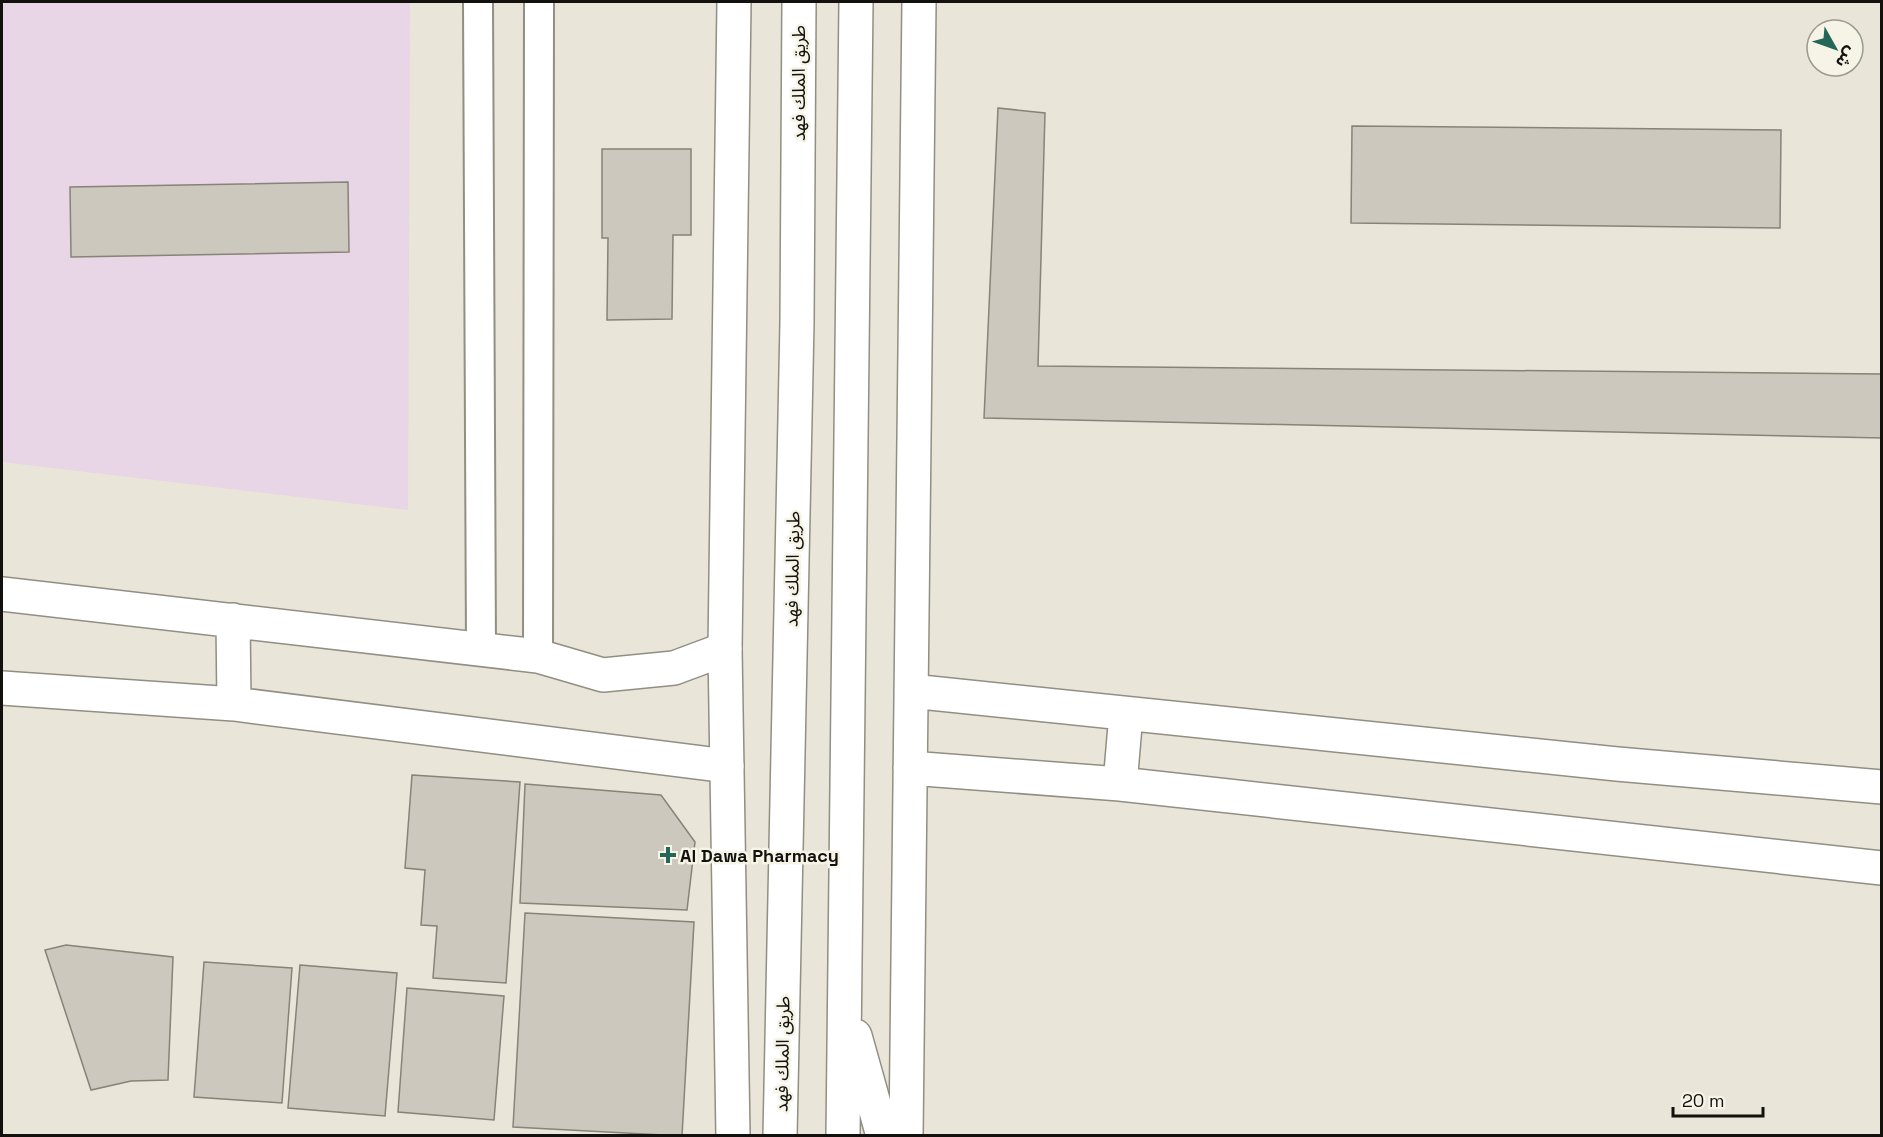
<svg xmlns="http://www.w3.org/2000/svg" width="1883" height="1137" viewBox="0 0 1883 1137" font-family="'Space Grotesk','Noto Sans Arabic',sans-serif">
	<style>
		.commercial { fill: #e8d5e5 }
		.building { fill: #ccc8bd; stroke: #868378; stroke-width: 1.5 }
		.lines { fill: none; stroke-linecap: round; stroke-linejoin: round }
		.minor-casing { stroke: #918e83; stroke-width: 32 }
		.tertiary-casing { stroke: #918e83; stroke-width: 36 }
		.secondary-casing { stroke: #918e83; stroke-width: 36 }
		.trunk-casing { stroke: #918e83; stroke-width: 36 }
		.minor { stroke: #fff; stroke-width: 28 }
		.tertiary { stroke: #fff; stroke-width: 33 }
		.secondary { stroke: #fff; stroke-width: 33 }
		.trunk { stroke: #fff; stroke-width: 33 }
		.poi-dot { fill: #236758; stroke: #f6f3e7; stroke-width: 2 }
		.labels { text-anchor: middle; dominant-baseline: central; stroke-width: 5; stroke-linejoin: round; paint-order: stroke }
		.street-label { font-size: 18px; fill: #12110d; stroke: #f6f3e7 }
		.poi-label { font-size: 18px; font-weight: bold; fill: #12110d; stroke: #f6f3e7; text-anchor: start }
	</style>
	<rect width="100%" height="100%" fill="#e9e5d9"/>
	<path class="commercial" d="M2,2H410L408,510L2,462Z"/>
	<path class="building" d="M998,108L1045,113L1038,366L1882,374V438L984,418Z
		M1352,126L1781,130L1780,228L1351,223Z
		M602,149H691V235H673L672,319L607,320L608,238H602Z
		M348,182L349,252L71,257L70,187Z
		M412,775L520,782L506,983L433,978L437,926L421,925L425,870L405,868Z
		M525,784L661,795L695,842L687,910L520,903Z
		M525,913L694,922L682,1136L513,1127Z
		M66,945L173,957L168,1080L131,1081L91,1090L45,950Z
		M204,962L292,968L282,1103L194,1097Z
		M300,965L397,973L385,1116L288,1108Z
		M407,988L504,996L494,1120L398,1112Z"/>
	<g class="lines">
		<g class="minor-casing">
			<path id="minor" d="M478,2L481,649
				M538,656L539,2"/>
		</g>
		<g class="tertiary-casing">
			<path id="tertiary" d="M2,594L538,656L603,675L674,668L725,649
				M233,620L234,704
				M2,688L234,704L727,766"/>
		</g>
		<g class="secondary-casing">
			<path id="secondary" d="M911,691L1617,764L1882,787
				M910,768L1120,784L1882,868
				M1120,784L1126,714
				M733,1136L725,649L734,2
				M906,1136L919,2"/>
		</g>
		<g class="trunk-casing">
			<path id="trunk" d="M855,1036L883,1136
				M780,1136L797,322L799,2
				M843,1136L856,2"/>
		</g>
		<use href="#minor" class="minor"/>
		<use href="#tertiary" class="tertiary"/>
		<use href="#secondary" class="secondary"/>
		<use href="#trunk" class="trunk"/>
	</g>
	<path class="poi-dot" d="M665 846h6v6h6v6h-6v6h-6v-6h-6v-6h6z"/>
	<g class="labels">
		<g class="street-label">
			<text transform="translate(798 83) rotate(-90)">طريق الملك فهد</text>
			<text transform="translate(792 569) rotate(-89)">طريق الملك فهد</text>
			<text transform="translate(782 1054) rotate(-89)">طريق الملك فهد</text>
		</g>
		<g class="poi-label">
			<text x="680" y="855">Al Dawa Pharmacy</text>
		</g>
	</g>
	<rect width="1883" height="1137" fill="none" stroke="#12110d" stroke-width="6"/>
	<g transform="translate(1835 48) rotate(130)"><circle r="28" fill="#f6f3e7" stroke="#9b9990" stroke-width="1.5"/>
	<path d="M0-4.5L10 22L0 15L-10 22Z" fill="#236758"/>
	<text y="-9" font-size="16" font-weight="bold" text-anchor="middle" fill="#12110d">ش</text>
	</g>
	<path d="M1673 1107v9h90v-9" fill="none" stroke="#12110d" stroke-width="3"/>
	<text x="1682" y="1107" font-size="18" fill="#12110d" stroke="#f6f3e7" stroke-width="4.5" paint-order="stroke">20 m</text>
</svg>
